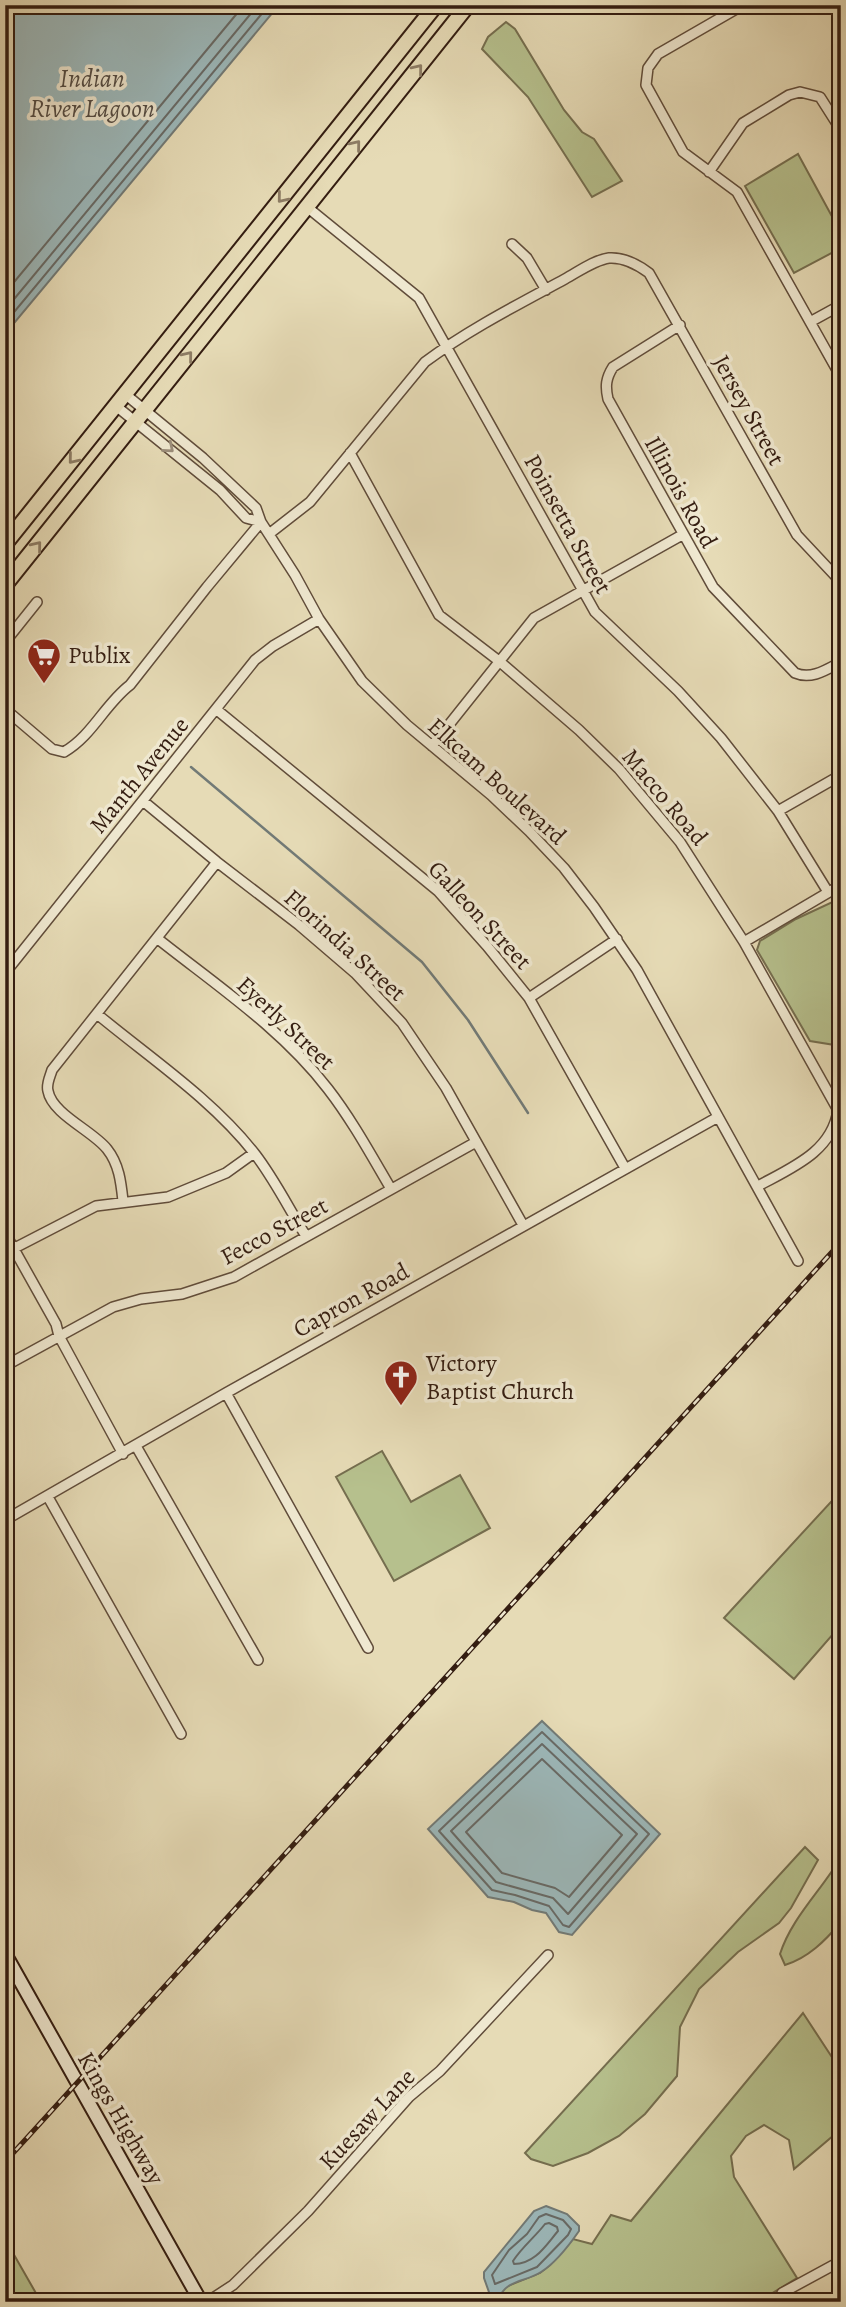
<svg xmlns="http://www.w3.org/2000/svg" width="846" height="2307" viewBox="0 0 846 2307" font-family="Alegreya,serif">
	<style>
		.green { fill: #b6c08d; stroke: #756e4f; stroke-width: 2 }
		.water { fill: #9cb8ba; stroke: #727a76; stroke-width: 2 }
		.lines { fill: none; stroke-linecap: round; stroke-linejoin: round }
		.shore { stroke: #686a66; stroke-width: 2 }
		.stream { stroke: #727a76; stroke-width: 2.5 }
		.street-casing { stroke: #604c3a; stroke-width: 12 }
		.secondary-casing { stroke: #341d11; stroke-width: 16 }
		.primary-casing { stroke: #341d11; stroke-width: 18 }
		.street { stroke: #efe8d0; stroke-width: 9 }
		.secondary { stroke: #efe8d0; stroke-width: 12 }
		.primary { stroke: #e6dbb6; stroke-width: 14 }
		.rail-casing { stroke: #341d11; stroke-width: 5 }
		.rail { stroke: #efe8d0; stroke-width: 2.5; stroke-dasharray: 8; stroke-linecap: butt }
		.oneway { stroke: #8d7c64 }
		.oneway2 { stroke: #9b8d7a }
		.labels { text-anchor: middle; dominant-baseline: central; stroke-width: 7; stroke-linejoin: round; paint-order: stroke }
		.street-label { font-size: 24px; fill: #341d11; stroke: #efe8d0 }
		.poi-label { font-size: 24px; fill: #341d11; stroke: #efe8d0; text-anchor: start }
		.water-label { font-size: 26px; font-style: italic; fill: #534c44; stroke: #efe8d0 }
	</style>
	<rect width="100%" height="100%" fill="#e6dbb6"/>
	<filter id="stains"><feTurbulence type="fractalNoise" baseFrequency=".00286" numOctaves="4"/><feColorMatrix values="0 0 0 0 .2 0 0 0 0 .09 0 0 0 0 .02 0 0 0 .5 -.17"/></filter>
	<radialGradient id="worn" r=".72"><stop offset=".6" stop-color="#630" stop-opacity="0"/><stop offset="1" stop-color="#630" stop-opacity=".3"/></radialGradient>
	<path class="green" d="M506,22L515,29L564,110L582,132L594,139L622,181L592,197L528,97L482,49L488,37Z
		M798,154L841,233V248L794,273L745,186Z
		M841,898V1046L810,1041L757,950L760,941L796,919Z
		M382,1451L411,1502L460,1475L490,1528L394,1581L336,1477Z
		M841,1491V1625L794,1679L724,1618Z
		M805,1847L818,1860L791,1908L779,1923L738,1952L699,1989L680,2027L677,2076L645,2114L619,2136L588,2153L553,2166L531,2159L525,2153Z
		M841,1857V1922C825,1941 808,1958 785,1965L780,1954C792,1917 822,1890 841,1857Z
		M803,2013L841,2071V2129L794,2169L789,2140L764,2125L746,2136L731,2156L734,2177L797,2278L758,2302H502L501,2294L505,2287L540,2273L550,2265L573,2239L592,2244L611,2215L631,2221Z
		M5,2239L41,2302H5Z"/>
	<path class="water" d="M5,5H279L5,334Z
		M542,1721L660,1834L572,1935L559,1932L546,1913L532,1910L514,1902L488,1897L428,1829Z
		M546,2206L567,2214L579,2226V2231C570,2244 554,2264 541,2272C526,2282 507,2279 499,2298L490,2295L484,2278V2272L534,2211Z"/>
	<g class="lines">
		<path class="shore" d="M5,293L244,5
			M5,310L258,5
			M5,323L269,5
			M542,1732L649,1834L569,1927L563,1925L549,1906L515,1895L492,1890L439,1831Z
			M542,1744L637,1834L568,1914L553,1898L496,1882L451,1831Z
			M542,1759L622,1835L569,1897L555,1888L502,1873L466,1832Z
			M546,2214L563,2220L571,2229L568,2235L537,2267L495,2284L492,2275L509,2250L527,2234L539,2217Z
			M549,2223L557,2227L558,2231C546,2245 535,2264 514,2264L513,2261C522,2247 535,2237 545,2224Z"/>
		<path class="stream" d="M191,767L422,962L468,1020L528,1113
			M836,1990L841,1984"/>
		<g class="street-casing">
			<path id="street" d="M743,5L658,54L648,68L646,85L683,152L737,192L841,377
				M709,172L743,123L789,95L800,92L820,97L841,130
				M307,207L419,298L595,612L678,691L721,738L778,811L828,892
				M512,244L527,258L546,290
				M810,322L841,305
				M680,325L613,367C606,378 605,386 608,399L713,587L795,673C811,680 826,670 841,662
				M125,394L203,458L256,508L261,522L295,575L319,619L362,681L407,725L491,795L529,831L564,868L594,907L637,970L798,1261
				M116,406L220,490L246,518L261,522
				M350,453L439,615L499,661L579,730L619,769L680,842L744,942L838,1110C832,1152 791,1168 758,1186
				M269,534L310,502L425,362C468,330 517,305 565,279C578,272 594,260 609,258C624,257 637,264 649,273L797,535L841,582
				M5,642L37,602
				M5,709L52,749L64,752C92,736 105,704 130,685L207,587L261,522
				M217,710L438,891L487,946L529,998L625,1168
				M432,746L534,618L682,535
				M143,801L217,862L299,925L355,973L402,1023L446,1088L523,1225
				M778,811L841,775
				M158,939C216,985 282,1029 328,1089C352,1120 371,1155 391,1189
				M744,942L841,885
				M5,973L255,660L273,646L319,619
				M529,998L617,939
				M97,1014C150,1058 212,1099 255,1154C275,1180 289,1209 306,1236
				M123,1201C121,1182 119,1164 107,1149C93,1131 52,1114 48,1091C46,1084 50,1077 52,1070L217,862
				M5,1233L56,1324L59,1336L123,1454
				M5,1253L96,1206L168,1197L226,1173L254,1153
				M5,1366L113,1307L141,1299L182,1294L234,1277L476,1142
				M226,1393L368,1648
				M136,1446L258,1660
				M48,1497L181,1734
				M5,1520L226,1393L718,1117
				M207,2302L233,2285L308,2211L409,2097L440,2071L548,1955
				M787,2302L782,2293L841,2261"/>
		</g>
		<g class="secondary-casing">
			<path id="secondary" d="M5,1954L201,2302"/>
		</g>
		<g class="primary-casing">
			<path id="primary" d="M5,544L436,5
				M5,585L468,5"/>
		</g>
		<use href="#street" class="street"/>
		<use href="#secondary" class="secondary"/>
		<use href="#primary" class="primary"/>
		<g class="rail-casing">
			<path id="rail" d="M5,2162L841,1242"/>
		</g>
		<use href="#rail" class="rail"/>
	</g>
	<defs><path id="oneway-chevron" d="M-2-3.5L2.5 0L-2 3.5" fill="none" stroke-width="1.6" stroke-linecap="round" stroke-linejoin="round" transform="scale(1.75)"/></defs>
	<g class="oneway">
		<use href="#oneway-chevron" transform="translate(418 69) rotate(-51)"/>
		<use href="#oneway-chevron" transform="translate(356 145) rotate(-51)"/>
		<use href="#oneway-chevron" transform="translate(282 198) rotate(129)"/>
		<use href="#oneway-chevron" transform="translate(188 356) rotate(-51)"/>
		<use href="#oneway-chevron" transform="translate(73 459) rotate(129)"/>
		<use href="#oneway-chevron" transform="translate(37 546) rotate(-51)"/>
	</g>
	<use class="oneway2" href="#oneway-chevron" transform="translate(169 448) rotate(40)"/>
	<defs>
		<g id="supermarket-pin" transform="scale(1.75)"><path d="M0 17L-7.5 6A9.5 9.5 0 1 1 7.5 6Z" fill="#8f2418" stroke="#efe8d0"/><path d="M-6-5.5h2.5l.6 2H6L4.5 2H-2.5L-4.4-4H-6ZM-1.5 3.2a1.3 1.3 0 1 0 .1 0ZM3 3.2a1.3 1.3 0 1 0 .1 0Z" fill="#fff"/></g>
		<g id="church-pin" transform="scale(1.75)"><path d="M0 17L-7.5 6A9.5 9.5 0 1 1 7.5 6Z" fill="#8f2418" stroke="#efe8d0"/><path d="M-1.2-6h2.4v3.5h3.3v2.4h-3.3V6h-2.4V-.1h-3.3v-2.4h3.3Z" fill="#fff"/></g>
	</defs>
	<g fill-rule="evenodd">
		<use href="#supermarket-pin" x="44" y="655"/>
		<use href="#church-pin" x="401" y="1377"/>
	</g>
	<g class="labels">
		<g class="street-label">
			<text transform="translate(749 410) rotate(61)">Jersey Street</text>
			<text transform="translate(681 492) rotate(61)">Illinois Road</text>
			<text transform="translate(568 524) rotate(61)">Poinsetta Street</text>
			<text transform="translate(139 775) rotate(-51)">Manth Avenue</text>
			<text transform="translate(497 781) rotate(42)">Elkcam Boulevard</text>
			<text transform="translate(665 797) rotate(50)">Macco Road</text>
			<text transform="translate(480 915) rotate(47)">Galleon Street</text>
			<text transform="translate(345 945) rotate(42)">Florindia Street</text>
			<text transform="translate(286 1023) rotate(43)">Eyerly Street</text>
			<text transform="translate(274 1231) rotate(-28)">Fecco Street</text>
			<text transform="translate(351 1300) rotate(-29)">Capron Road</text>
			<text transform="translate(121 2118) rotate(60)">Kings Highway</text>
			<text transform="translate(367 2119) rotate(-47)">Kuesaw Lane</text>
		</g>
		<g class="poi-label">
			<text x="68" y="655">Publix</text>
			<text x="426" y="1363">Victory<tspan x="426" dy="28">Baptist Church</tspan></text>
		</g>
		<g class="water-label">
			<text x="92" y="78">Indian<tspan x="92" dy="30">River Lagoon</tspan></text>
		</g>
	</g>
	<rect width="846" height="2307" fill="none" stroke="#e6dbb6" stroke-width="28"/>
	<rect x="7" y="7" width="832" height="2293" fill="none" stroke="#341d11" stroke-width="3.5"/>
	<rect x="14" y="14" width="818" height="2279" fill="none" stroke="#341d11" stroke-width="2"/>
	<rect width="100%" height="100%" filter="url(#stains)"/>
	<rect width="100%" height="100%" fill="url(#worn)"/>
</svg>
